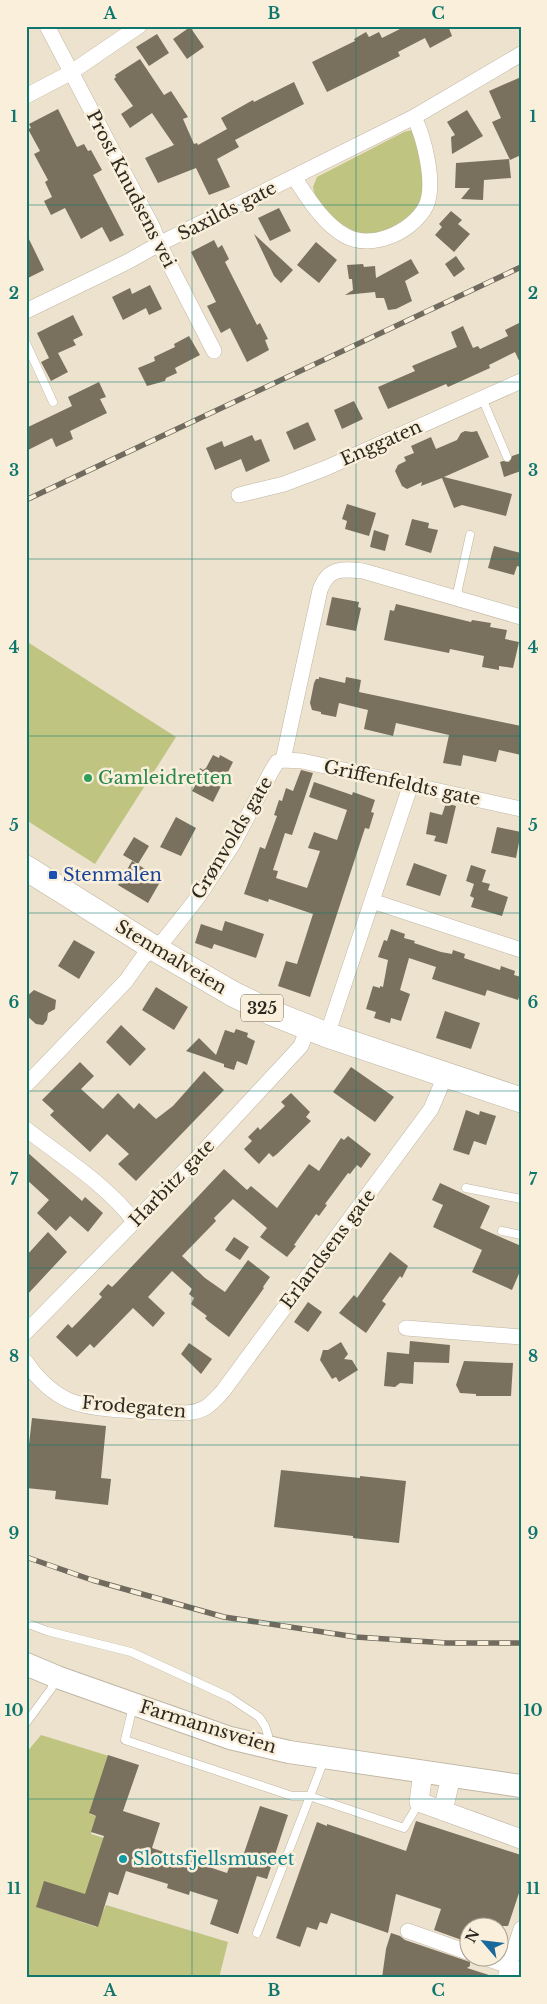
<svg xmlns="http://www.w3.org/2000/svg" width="547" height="2004" viewBox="0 0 547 2004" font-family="'Libre Baskerville',serif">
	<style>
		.green { fill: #bfc481 }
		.building { fill: #79705e }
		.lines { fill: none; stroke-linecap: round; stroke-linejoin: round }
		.service-casing { stroke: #c0b6a3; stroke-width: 9 }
		.minor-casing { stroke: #c0b6a3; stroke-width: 16 }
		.tertiary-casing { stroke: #c0b6a3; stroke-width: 20 }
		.secondary-casing { stroke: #c0b6a3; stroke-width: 24 }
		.primary-casing { stroke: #c0b6a3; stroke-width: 26 }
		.service { stroke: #fff; stroke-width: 8 }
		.minor { stroke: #fff; stroke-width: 15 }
		.tertiary { stroke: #fff; stroke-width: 19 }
		.secondary { stroke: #fff; stroke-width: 22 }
		.primary { stroke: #fff; stroke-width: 25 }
		.rail-casing { stroke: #706b5e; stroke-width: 5.5 }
		.rail { stroke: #f9efdb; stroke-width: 4; stroke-dasharray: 11; stroke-linecap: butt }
		.grid { fill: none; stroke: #0f766e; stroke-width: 1; stroke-opacity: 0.55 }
		.leisure-dot { fill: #2e9e5b; stroke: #f9efdb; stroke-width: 2 }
		.transit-dot { fill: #1a4fb4; stroke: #f9efdb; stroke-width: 2 }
		.culture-dot { fill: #0f9aa8; stroke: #f9efdb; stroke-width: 2 }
		.labels { text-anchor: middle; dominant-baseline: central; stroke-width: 5; stroke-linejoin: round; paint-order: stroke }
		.shield { fill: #f9efdb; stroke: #6a6459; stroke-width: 1 }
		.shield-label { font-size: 16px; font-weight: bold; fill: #2c2921 }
		.street-label { font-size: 18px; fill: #2c2921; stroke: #f9efdb }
		.leisure-label { font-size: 18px; fill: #27864d; stroke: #f9efdb; text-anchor: start }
		.transit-label { font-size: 18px; fill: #164399; stroke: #f9efdb; text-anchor: start }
		.culture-label { font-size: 18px; fill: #0d838f; stroke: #f9efdb; text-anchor: start }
		.neatline { fill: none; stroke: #0f766e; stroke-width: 2 }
		.grid-label { font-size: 16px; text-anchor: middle; font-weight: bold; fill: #0f766e }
	</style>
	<rect width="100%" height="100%" fill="#ece2ce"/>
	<path class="green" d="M412,130L418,134L428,188L417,213L391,232L362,236L333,219L315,196L313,187L317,177L404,132Z
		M26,641L176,737L95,864L26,820Z
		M41,1735L109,1756L90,1814L97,1817L91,1834L104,1838L91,1898L45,1883L37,1907L96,1927L106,1905L228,1942L219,1978H26V1753Z"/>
	<path class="building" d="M406,26H448L452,36L430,48L425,38L398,52L400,56L327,92L312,62L355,41L354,39L366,32L369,37L379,32L382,38Z
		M190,27L204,47L187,59L173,39Z
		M157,34L169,53L149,66L136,47Z
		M140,59L164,95L171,91L188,117L183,119L194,144L197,143L198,145L227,129L221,118L253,100L254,102L294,82L304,104L235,140L239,147L217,159L230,187L209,195L196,168L158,183L145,158L174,145L152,113L130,128L121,114L133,106L114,79L116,77L115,75Z
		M521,77V155L510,160L492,122L501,118L489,91Z
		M58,109L77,147L84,144L88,151L91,150L102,170L93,175L124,235L110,242L102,227L81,239L65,208L51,215L44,201L52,197L45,182L48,180L34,154L40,151L28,129L31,128L29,124Z
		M467,110L483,136L452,154L451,137L455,135L447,122Z
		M509,159L511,178L484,180L483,200L461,199L470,188H455L456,163Z
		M279,208L291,231L270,241L258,218Z
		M451,211L462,220L458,224L470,234L454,252L435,235L442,227L439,224Z
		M26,233L44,270L26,279Z
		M254,234L293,270L281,283L274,276Z
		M214,240L218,248L222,245L229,259L225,262L257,325L260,323L268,339L265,340L269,350L247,362L230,328L221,333L207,306L216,302L191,252Z
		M316,242L337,260L319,283L297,265Z
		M456,256L465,269L454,277L445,264Z
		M411,259L419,273L405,281L412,301L396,309L388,310L384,298H376L375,292L345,295L353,290L352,279H349L347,265L363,264L364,267L375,266L376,278Z
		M150,285L162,309L149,315L146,308L123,320L112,297L130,288L132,294Z
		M73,315L83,335L73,340L76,345L58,353L68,372L51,381L41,362L49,358L37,333Z
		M521,322V365L515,352L489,365L490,368L448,387L446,384L388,409L378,387L415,371L412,366L457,347L451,332L463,326L473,348L478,346L480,349L508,336L505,330Z
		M189,336L200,355L175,368L177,373L166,378L165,381L147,386L138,368L155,361L154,357L175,347L174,344Z
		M99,382L106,397L100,399L107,413L70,431L73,439L56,447L52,438L26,451V428L72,406L68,397Z
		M354,401L363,419L342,429L334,410Z
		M308,422L316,440L294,450L286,432Z
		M465,431L472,432L477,431L489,457L444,477L512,494L506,516L462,505L454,508L442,478L421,486L422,482L407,489L402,486L395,471L398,465L406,461L404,457L414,453L411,446L431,437L436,449L457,440L461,433Z
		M252,435L255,441L261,439L270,461L246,472L241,459L215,470L206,448L222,441L224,447Z
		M521,453V471L504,477L500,462L503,461L509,462L512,456Z
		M347,504L376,513L369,536L345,529L347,521L342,519Z
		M412,519L429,523L428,528L438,530L431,553L405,545Z
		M374,530L389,535L385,551L370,547Z
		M494,546L521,553V567L517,566L514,575L488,568Z
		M332,597L359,602L358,607L361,608L356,631L326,625Z
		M396,604L471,622L472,620L491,623L490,627L507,630L505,639L519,642L513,668L499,666V670L482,667L484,656L450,649L449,653L384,640L390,610L394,611Z
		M319,677L345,683L346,677L361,680L359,692L521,726V755L499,750L496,762L463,755L461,766L443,763L449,735L396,723L393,736L364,729L368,710L339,703L336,717L321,714V712L312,710L310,703L314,683L316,679H319Z
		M213,755L219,758L220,755L233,762L213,802L192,791L195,786L192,785L200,768L203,770L206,768Z
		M301,770L313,773L292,835L285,833L273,870L278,871L276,878L307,888L320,851L308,848L314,832L337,840L347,810L309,797L314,782L352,795L353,792L375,800L371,812L374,813L369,829L365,828L310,997L278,986L286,961L297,964L313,914L269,899L268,902L244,894L260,847L265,849L277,816L274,815L279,800L282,801L286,788L293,791Z
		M446,803L456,806L447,844L434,841L436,836L426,834L430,812L442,815Z
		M176,817L196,828L181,856L160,847Z
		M497,827L521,832L516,858L491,853Z
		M134,837L149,846L138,864L123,855Z
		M132,861L155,875L153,878L160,882L148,903L118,885Z
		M414,863L447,875L440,896L406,885Z
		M471,865L486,870L482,882L490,884L488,890L508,897L502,916L471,907L474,898L470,896L474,884L466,881Z
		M225,921L264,934L256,958L214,944L212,949L195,943L201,924L222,931Z
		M391,929L405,934L404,938L415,941L414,943L441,952L452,954L453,950L465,954L464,958L500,970L501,966L515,971L514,975L521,977V991L518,1000L487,990L485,996L432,979L436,967L409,958L400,990L410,994L401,1021L391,1018L390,1023L374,1018L376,1012L366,1009L373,986L380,988V986L383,987L388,960L378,957L384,940L387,941Z
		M74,940L95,952L79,979L58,966Z
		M156,987L188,1007L174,1030L142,1010Z
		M34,990L56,1000L55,1009L48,1013L47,1020L43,1025L36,1024L26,1015V997Z
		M445,1011L480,1023L471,1049L436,1038Z
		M121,1025L146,1049L130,1066L106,1042Z
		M236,1029L248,1033L247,1037L255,1041L247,1065L237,1061L234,1070L224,1067V1064L186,1051L199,1038L216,1055L225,1030L234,1033Z
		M80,1062L94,1076L81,1089L103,1109L118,1093L134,1109L139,1103L156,1119L173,1106L204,1071L224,1090L136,1181L118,1164L129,1154L107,1134L90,1152L50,1115L54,1111L42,1100Z
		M351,1067L394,1097L375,1122L333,1092Z
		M291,1093L310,1112L306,1117L311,1121L277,1154L273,1157L269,1153L259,1164L244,1149L252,1141L248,1137L258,1127L260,1130L285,1106L281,1102Z
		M466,1110L479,1115L480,1111L496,1116L486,1145L474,1141L469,1155L453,1150Z
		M348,1136L371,1154L361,1168L357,1165L350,1174L348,1173L325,1204L327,1205L319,1216L316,1214L294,1245L296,1246L287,1257L260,1237L267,1228L233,1199L214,1218L216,1221L182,1256L205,1278L225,1292L248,1260L270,1277L263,1287L264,1288L229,1337L208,1321L205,1318L207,1316L191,1304L194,1298L189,1294L192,1289L172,1271L148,1297L165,1313L153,1327L133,1308L94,1348L90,1344L77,1357L56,1337L68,1324L72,1328L81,1319L102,1297L99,1294L108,1284L112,1287L119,1280L224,1169L247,1190L251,1186L277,1208L309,1164L319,1171L341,1138L344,1140Z
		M26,1151L82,1201L85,1197L103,1213L88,1232L70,1216L56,1231L37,1213L49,1200L26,1179Z
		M440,1183L490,1206L480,1228L521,1246V1269L512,1290L472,1272L482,1250L433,1227L443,1205L432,1200Z
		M48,1232L67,1252L26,1296V1256Z
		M234,1237L249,1247L240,1260L225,1250Z
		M390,1252L408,1266L402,1278L400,1276L382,1301L386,1304L366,1333L339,1313L354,1295L357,1298Z
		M308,1302L322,1312L308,1332L294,1322Z
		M410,1341L450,1345L449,1363L414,1362L413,1384L400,1383L395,1387L384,1386L387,1352L409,1354Z
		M341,1342L348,1354L344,1359L352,1360L358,1370L339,1382L336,1377L332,1379L320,1360L323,1350H328Z
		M189,1343L212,1359L201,1374L181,1354Z
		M464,1361L513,1363L511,1396H476V1394L460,1393L456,1385Z
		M32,1418L106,1426L101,1478L111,1479L108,1505L55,1499L56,1491L26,1488V1470Z
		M281,1470L360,1478V1476L406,1481L399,1543L353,1538V1536L274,1527Z
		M108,1755L139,1765L123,1811L160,1823L152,1848L227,1873L230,1865L237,1867L240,1858L242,1859L260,1806L288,1815L267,1879L257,1876L238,1934L210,1924L218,1900L190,1891L189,1895L167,1888L168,1884L126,1871L118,1895L109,1892L98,1927L36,1907L44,1881L85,1894L104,1836L91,1832L96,1816L89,1813Z
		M416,1821L521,1855V1887L508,1926H470V1943L434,1930L441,1909L396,1894L388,1933L331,1913L327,1924L320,1922L317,1930L307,1927L300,1947L276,1938L317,1822L327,1826V1824L406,1851Z
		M391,1933L400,1936L405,1940L470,1962V1966L467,1968L489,1975V1978H382L386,1949Z"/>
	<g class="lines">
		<g class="service-casing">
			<path id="service" d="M26,343L53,402
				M482,398L507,457
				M458,599V589L470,535
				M466,1188L521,1199
				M502,1231L521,1235
				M26,1623L47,1631L131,1652L229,1697L259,1717L265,1726L268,1735V1745
				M133,1706L125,1740L292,1796H309L404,1828L419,1803
				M26,1723L51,1689L56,1678
				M257,1933L324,1760"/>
		</g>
		<g class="minor-casing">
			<path id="minor" d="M47,26L153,228L159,244L214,351
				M26,96L70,73L139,26
				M294,177C308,198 322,222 344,235C358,243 374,242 388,237C403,232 419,220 426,206C436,184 424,137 414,117
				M26,311L127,262L159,244L414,117L521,54
				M239,495L284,484L326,468L521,381
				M283,760L320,590C328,567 342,569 363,571L521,617
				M283,760L302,761L521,809
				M372,901L521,950
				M327,1035L411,784
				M26,1085L126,981L143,957L165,939L198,897L233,844L271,772L277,762L283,760
				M26,1129C63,1158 106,1184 135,1222
				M406,1328L521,1337
				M26,1332L200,1155L301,1046L308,1027
				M26,1362C37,1378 52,1393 70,1401C98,1412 154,1411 186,1413C206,1411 210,1405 223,1391L431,1109L446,1074
				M408,1931L470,1953
				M479,1956L521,1970
				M505,1978L521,1929"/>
		</g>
		<g class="tertiary-casing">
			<path id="tertiary" d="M423,1772L419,1802L521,1839
				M443,1811L451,1776"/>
		</g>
		<g class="secondary-casing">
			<path id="secondary" d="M26,1664L57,1677L230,1738L289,1752L521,1786"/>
		</g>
		<g class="primary-casing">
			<path id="primary" d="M26,868L154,948L233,994L272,1013L327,1035L521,1100"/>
		</g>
		<use href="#service" class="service"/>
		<use href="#minor" class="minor"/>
		<use href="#tertiary" class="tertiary"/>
		<use href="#secondary" class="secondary"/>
		<use href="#primary" class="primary"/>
		<g class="rail-casing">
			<path id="rail" d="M26,500L521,267
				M26,1557L92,1580L224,1617L356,1637L447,1643H521"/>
		</g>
		<use href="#rail" class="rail"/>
	</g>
	<path class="grid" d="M192,26V1978M356,26V1978M26,205H521M26,382H521M26,559H521M26,736H521M26,913H521M26,1091H521M26,1268H521M26,1445H521M26,1622H521M26,1799H521"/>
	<circle class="leisure-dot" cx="88" cy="778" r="5"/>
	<rect class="transit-dot" x="48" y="870" width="10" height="10" rx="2.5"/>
	<circle class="culture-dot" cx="123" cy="1859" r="5"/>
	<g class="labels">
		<rect class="shield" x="241" y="994.5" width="42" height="27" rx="4"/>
		<g class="shield-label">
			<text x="262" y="1008">325</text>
		</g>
		<g class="street-label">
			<text transform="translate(131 189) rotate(63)">Prost Knudsens vei</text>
			<text transform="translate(227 211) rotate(-27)">Saxilds gate</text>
			<text transform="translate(381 443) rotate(-24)">Enggaten</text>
			<text transform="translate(402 783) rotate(12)">Griffenfeldts gate</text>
			<text transform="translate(232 838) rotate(-59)">Grønvolds gate</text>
			<text transform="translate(171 957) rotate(31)">Stenmalveien</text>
			<text transform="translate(172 1183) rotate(-46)">Harbitz gate</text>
			<text transform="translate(328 1249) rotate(-53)">Erlandsens gate</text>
			<text transform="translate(134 1407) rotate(5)">Frodegaten</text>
			<text transform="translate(208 1727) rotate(17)">Farmannsveien</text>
		</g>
		<g class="leisure-label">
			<text x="98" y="778">Gamleidretten</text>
		</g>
		<g class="transit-label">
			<text x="63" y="875">Stenmalen</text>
		</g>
		<g class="culture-label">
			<text x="133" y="1859">Slottsfjellsmuseet</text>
		</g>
	</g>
	<rect width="547" height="2004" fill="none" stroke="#f9efdb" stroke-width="55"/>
	<g transform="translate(484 1942) rotate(298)"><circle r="24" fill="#f9efdb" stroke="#a7a091"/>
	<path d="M0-4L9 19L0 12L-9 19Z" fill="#1a699c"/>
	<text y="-8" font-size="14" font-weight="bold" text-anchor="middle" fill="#2c2921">N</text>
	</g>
	<rect x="28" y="28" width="492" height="1948" class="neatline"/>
	<g class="grid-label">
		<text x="110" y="19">A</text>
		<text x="274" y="19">B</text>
		<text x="438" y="19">C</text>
		<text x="14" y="122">1</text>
		<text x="533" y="122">1</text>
		<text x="14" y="299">2</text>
		<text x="533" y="299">2</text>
		<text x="14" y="476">3</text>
		<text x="533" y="476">3</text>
		<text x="14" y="653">4</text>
		<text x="533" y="653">4</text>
		<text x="14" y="831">5</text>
		<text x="533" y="831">5</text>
		<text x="14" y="1008">6</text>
		<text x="533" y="1008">6</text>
		<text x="14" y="1185">7</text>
		<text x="533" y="1185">7</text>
		<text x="14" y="1362">8</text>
		<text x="533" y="1362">8</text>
		<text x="14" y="1539">9</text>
		<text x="533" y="1539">9</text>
		<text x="14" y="1716">10</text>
		<text x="533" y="1716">10</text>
		<text x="14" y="1894">11</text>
		<text x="533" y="1894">11</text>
		<text x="110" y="1996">A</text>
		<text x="274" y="1996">B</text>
		<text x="438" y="1996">C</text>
	</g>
</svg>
